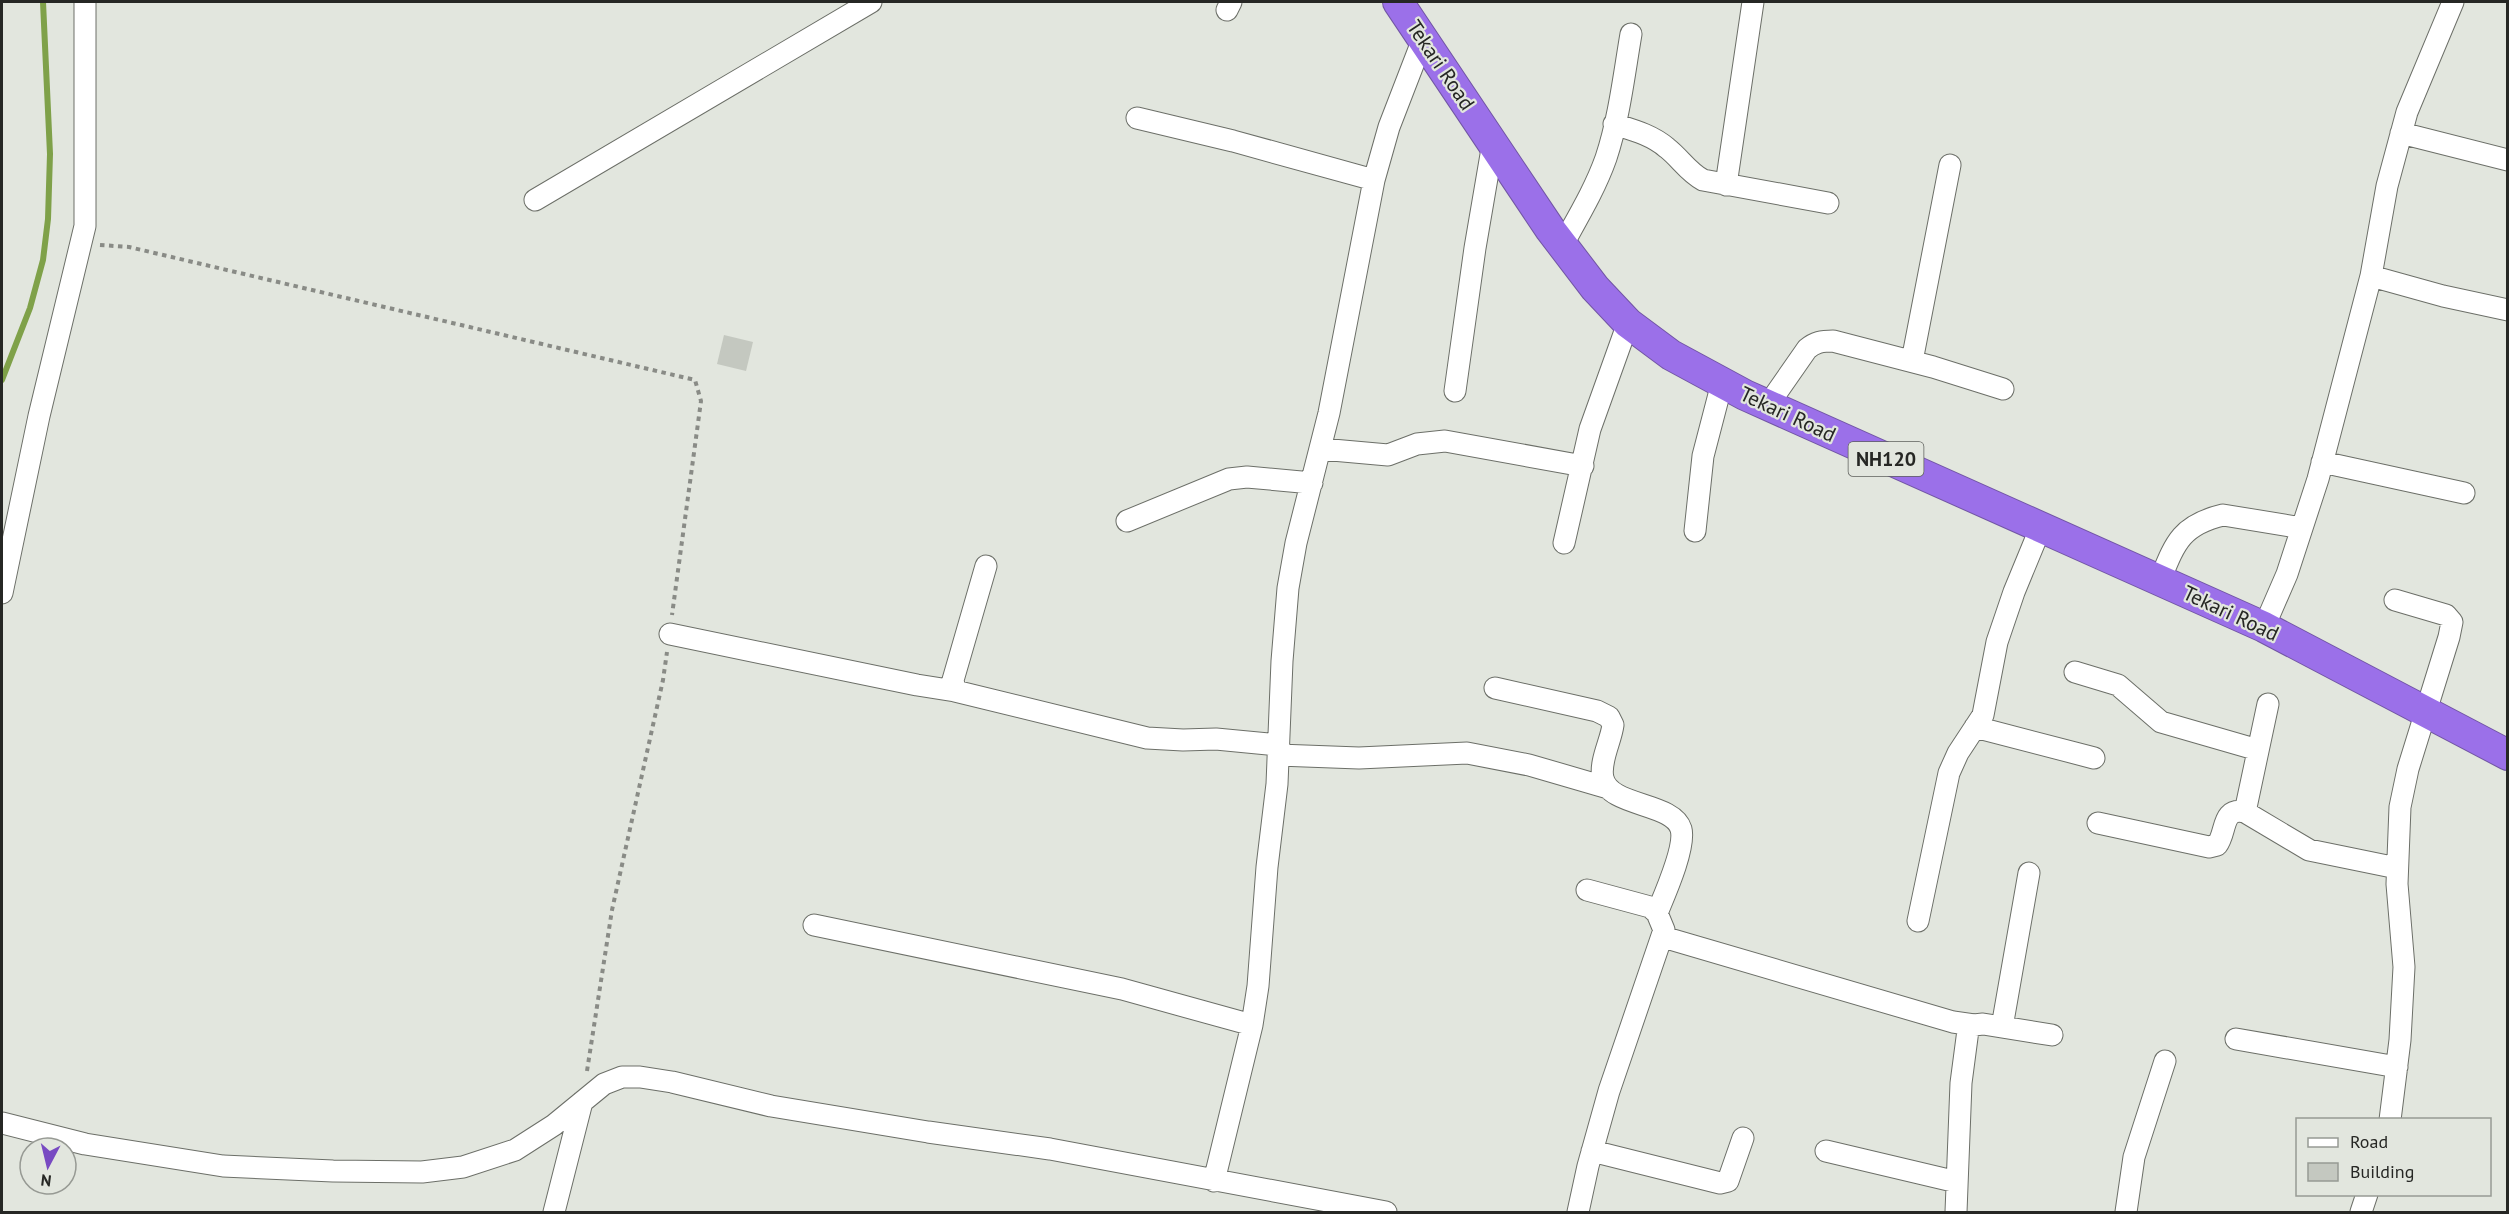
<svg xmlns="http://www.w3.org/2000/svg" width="2509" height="1214" viewBox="0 0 2509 1214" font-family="'PT Sans',sans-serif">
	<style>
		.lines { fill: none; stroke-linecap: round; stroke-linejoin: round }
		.stream { stroke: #7fa149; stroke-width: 6 }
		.building { fill: #c4c8c0 }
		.minor-casing { stroke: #6c6f68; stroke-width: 23 }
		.highway-casing { stroke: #7256a4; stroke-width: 32 }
		.path { stroke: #898b86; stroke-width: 4; stroke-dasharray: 4.5 4.5; stroke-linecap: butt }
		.minor { stroke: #fff; stroke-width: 21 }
		.highway { stroke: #9b70e9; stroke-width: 30 }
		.labels { text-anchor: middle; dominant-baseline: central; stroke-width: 4.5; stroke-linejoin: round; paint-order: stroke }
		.shield { fill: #e2e6de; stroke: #5e605c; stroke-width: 1.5 }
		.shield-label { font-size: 20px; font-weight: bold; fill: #262724 }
		.street-label { font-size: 21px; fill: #262724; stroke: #e2e6de }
	</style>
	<rect width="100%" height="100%" fill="#e2e6de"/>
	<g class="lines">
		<path class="stream" d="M2,380L30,308L43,260L48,219L50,154L43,2"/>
	</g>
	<path class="building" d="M724,335L753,342L746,371L717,364Z"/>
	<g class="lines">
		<g class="minor-casing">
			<path id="minor" d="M1227,10L1231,2
				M1137,118L1233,141L1374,180
				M1614,124C1633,130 1652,135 1667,148C1680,158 1688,172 1703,180L1828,203
				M2401,133L2508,160
				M1726,185L1753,2
				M535,200L871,2
				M1562,246C1578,217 1595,189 1606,158C1619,119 1624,75 1631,34
				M2371,276L2443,296L2508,310
				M1912,361L1950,165
				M1455,391L1475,248L1493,143
				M1768,405L1807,349C1815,342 1822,341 1833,341L1933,367L2003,389
				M1321,449L1388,455L1417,444L1445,441L1583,466
				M2322,462L2464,493
				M1127,521L1229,479L1247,477L1312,483
				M1695,531L1703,456L1722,383
				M1564,543L1590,429L1628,323
				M986,566L953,680L955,691L1147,738L1183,740L1216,739L1279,745
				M2160,580C2175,543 2181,525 2223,515L2302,528
				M2,593L39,416L85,226V2
				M2264,627L2287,574L2318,479L2371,276L2387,186L2407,112L2453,2
				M670,634L917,685L955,691
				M2075,672L2118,685L2161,722L2258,750
				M1495,688L1597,711L1609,717L1613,725C1611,741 1599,762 1603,778C1609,807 1673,802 1681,829C1686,847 1664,896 1657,913
				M1975,727L2094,758
				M1278,755L1359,758L1467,753L1529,765L1608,788
				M2245,812L2268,704
				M2098,823L2209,847L2217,845C2227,832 2221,807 2245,812L2309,850L2397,868
				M1918,921L1949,773L1958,753L1983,715L1997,642L2014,592L2040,529
				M814,925L1122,989L1252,1025
				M1663,937L1953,1022L1974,1025
				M2002,1027L2029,873
				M2236,1039L2397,1067
				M2390,1120L2400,1040L2404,967L2397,884L2400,807L2408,769L2449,637L2452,622L2446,615L2395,600
				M2,1123L85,1144L223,1166L333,1171L422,1172L463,1167L515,1150L554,1125L604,1084L622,1077H640L672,1082L771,1106L928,1132L1050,1149L1386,1212
				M1592,1151L1720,1183L1728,1181L1743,1138
				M1826,1151L1957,1182
				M1214,1181L1252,1025L1258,986L1267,867L1277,784L1282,661L1288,588L1296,543L1329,413L1374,180L1389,127L1423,39
				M554,1212L582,1102
				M1578,1212L1588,1166L1609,1091L1664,930L1657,913L1650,907L1587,890
				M1956,1212L1961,1083L1968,1030L1974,1025L1983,1024L2052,1035
				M2126,1212L2134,1157L2165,1061
				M2361,1212L2367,1194"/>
		</g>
		<g class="highway-casing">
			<path id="highway" d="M1398,2L1550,229L1595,288L1628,323L1671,355L1745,395L2264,627L2508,755"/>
		</g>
		<path class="path" d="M100,245L129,247L695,380L701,401L672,615
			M587,1071L612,910L663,680L667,652"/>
		<use href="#minor" class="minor"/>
		<use href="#highway" class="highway"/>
	</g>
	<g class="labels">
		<rect class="shield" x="1848.5" y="442" width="75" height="34" rx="4.5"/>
		<g class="shield-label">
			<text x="1886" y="459">NH120</text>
		</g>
		<g class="street-label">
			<text transform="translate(1441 65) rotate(56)">Tekari Road</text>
			<text transform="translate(1788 414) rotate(25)">Tekari Road</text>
			<text transform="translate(2231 613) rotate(25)">Tekari Road</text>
		</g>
	</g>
	<rect width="2509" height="1214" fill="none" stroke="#262724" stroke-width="6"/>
	<rect x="2296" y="1118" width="195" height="78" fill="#e2e6de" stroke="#979a94" stroke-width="1.5"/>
	<rect x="2308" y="1138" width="30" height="9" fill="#ffffff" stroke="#979a94" stroke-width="1.5"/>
	<text x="2350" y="1148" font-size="18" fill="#262724">Road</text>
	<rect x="2308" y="1163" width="30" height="18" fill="#c4c8c0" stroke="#979a94" stroke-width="1.5"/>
	<text x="2350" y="1178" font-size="18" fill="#262724">Building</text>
	<g transform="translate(48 1166) rotate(187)"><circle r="28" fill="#e2e6de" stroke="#979a94" stroke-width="1.5"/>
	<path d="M0-4.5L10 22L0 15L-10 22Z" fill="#784ac2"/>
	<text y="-9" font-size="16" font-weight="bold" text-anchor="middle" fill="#262724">N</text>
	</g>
</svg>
